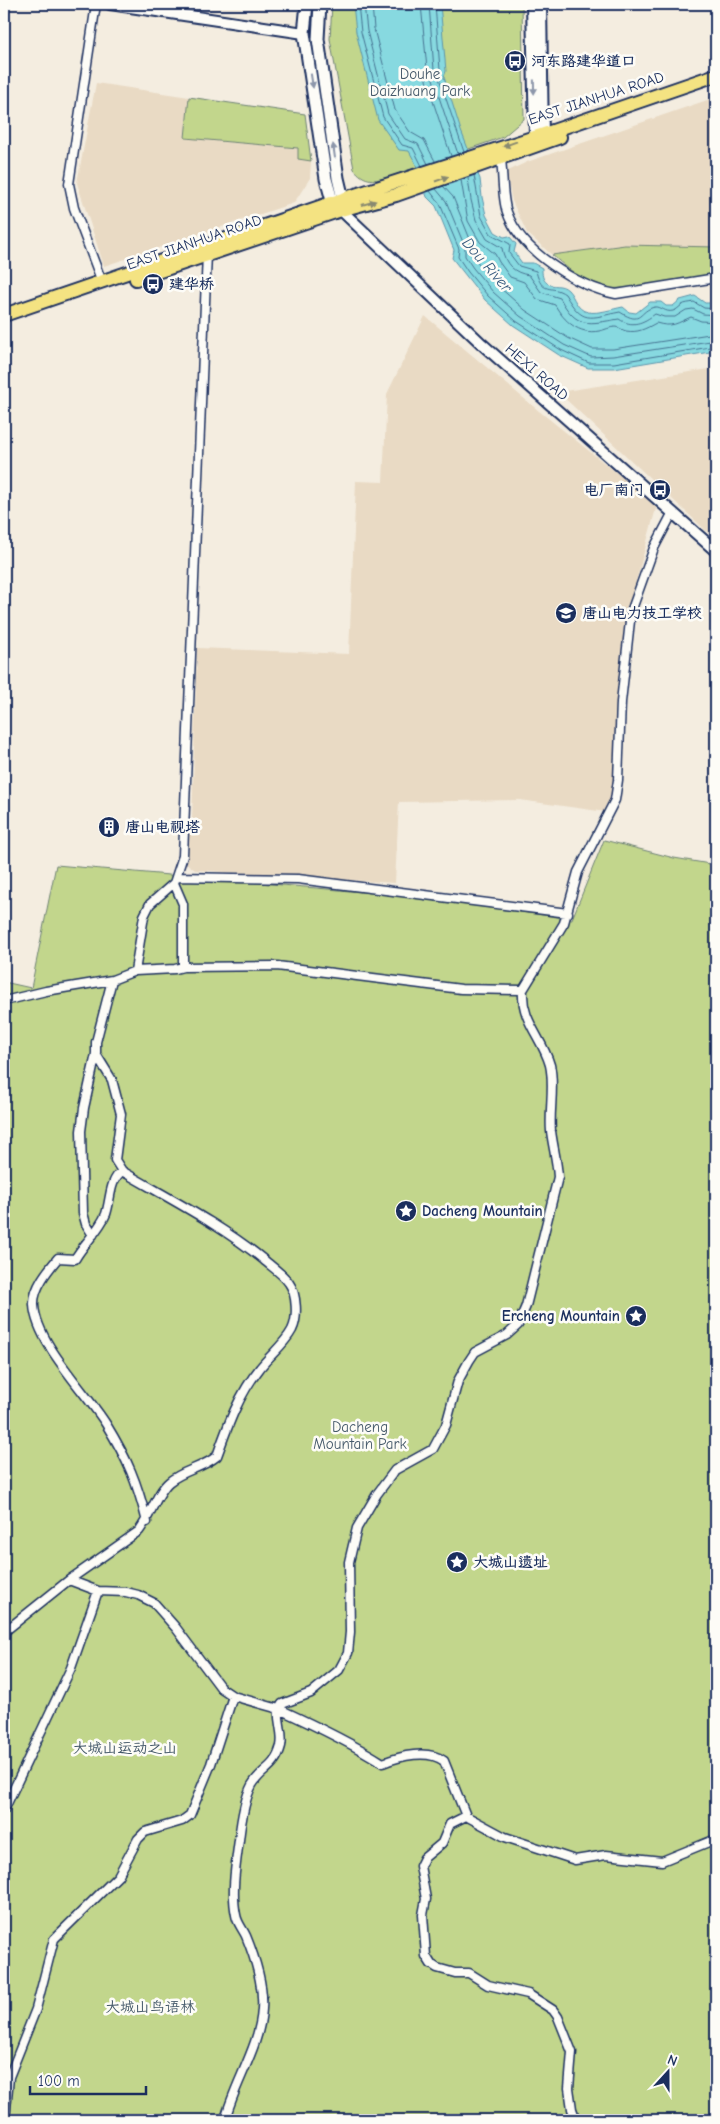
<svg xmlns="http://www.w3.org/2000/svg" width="720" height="2124" viewBox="0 0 720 2124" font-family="'Comic Neue','LXGW WenKai TC',sans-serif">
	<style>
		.built { fill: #e9dac4 }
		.green { fill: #c2d68c; stroke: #6e8275 }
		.water { fill: #87d9e0; stroke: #5c95ac }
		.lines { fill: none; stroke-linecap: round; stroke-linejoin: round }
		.shore { stroke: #467392; stroke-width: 1 }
		.minor-casing { stroke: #1b2f5e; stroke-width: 11 }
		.tertiary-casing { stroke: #1b2f5e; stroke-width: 14 }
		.secondary-casing { stroke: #1b2f5e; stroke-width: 15 }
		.primary-casing { stroke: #1b2f5e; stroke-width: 16 }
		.minor { stroke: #fdfcf7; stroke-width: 8 }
		.tertiary { stroke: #fdfcf7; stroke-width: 10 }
		.secondary { stroke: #fdfcf7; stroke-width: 11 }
		.primary { stroke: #f4e382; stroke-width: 12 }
		.oneway { fill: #8c96aa }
		.oneway2 { fill: #888970 }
		.labels { text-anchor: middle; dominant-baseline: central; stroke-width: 5; stroke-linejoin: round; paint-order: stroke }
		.poi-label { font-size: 15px; font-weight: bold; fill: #1b2f5e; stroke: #fdfcf7; text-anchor: start }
		.park-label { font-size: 15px; fill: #45596a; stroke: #fdfcf7 }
		.street-label { font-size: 15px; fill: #1b2f5e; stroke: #fdfcf7 }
		.water-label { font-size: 16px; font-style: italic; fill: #365a7e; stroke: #fdfcf7 }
	</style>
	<rect width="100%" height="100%" fill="#f4ede0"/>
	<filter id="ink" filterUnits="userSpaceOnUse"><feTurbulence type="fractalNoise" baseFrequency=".02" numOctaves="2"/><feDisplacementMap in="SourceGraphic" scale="10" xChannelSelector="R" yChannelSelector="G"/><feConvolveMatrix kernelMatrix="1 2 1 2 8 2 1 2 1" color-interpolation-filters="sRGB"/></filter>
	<g filter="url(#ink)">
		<path class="built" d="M96,83L189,97L185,138L299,148L298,159L311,161L310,178L294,203L104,266L77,183Z
			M716,97V247L625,245L552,255L527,233L512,201L506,172L527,162Z
			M425,316L539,411L657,505L624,625L613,813L520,800L399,802L395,883L195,870L185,862L187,831L192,818L197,648L349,654L356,481L383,482L387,394Z
			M716,368V540L558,392Z"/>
		<path class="green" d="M332,4H522L524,119L503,137L386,178C372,181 364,181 354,169L330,39Z
			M189,97L305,114L311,161L298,159V148L185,138Z
			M625,245L716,247V274C692,278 621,293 600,287C582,281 566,267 552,255Z
			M604,840L674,858L716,865V2120H4V982L31,988L56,865L395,895L572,919Z"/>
		<path class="water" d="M353,4H440L446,71L444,77L461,131L480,179L482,197L486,215L495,232L504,237L509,236L516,244L514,252L522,263H533L542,268C542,274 542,279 547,283C553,288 561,283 568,290C575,297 576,310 588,312C598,314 612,309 623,307L629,312L636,313L650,302H661L666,306H673L680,300L695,296L705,303H716V351L614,368H588L559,355L513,325L485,300L452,258L454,250L443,223L436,206L427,197L415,162L409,151L399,150L378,120L356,32Z"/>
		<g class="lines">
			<path class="shore" d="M358,4L361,32L383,117L402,145L413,148L422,166
				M364,4L367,31L388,114L405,139L418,144L428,164
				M372,4L374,29L395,110L410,132L424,140L435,161
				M421,4L427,69L426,80L451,156
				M429,4L434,70L433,79L458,154
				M435,4L440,70L439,78L464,152
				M474,175L481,216L491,234L510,244L509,253L519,266L536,271C542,296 551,284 565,294C583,325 589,318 620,312C643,327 638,310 655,307C661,306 665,313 673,311C677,310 679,307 682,305C685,303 690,303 694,302L704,308L716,309
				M468,178L471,200L476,220L487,239L502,248C505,265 514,273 529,275L541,292L560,298C577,329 588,324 619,319C632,328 643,323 655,314L664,317H675L686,310L693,309L703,314L716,315
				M461,180L468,221L480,242L495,254L499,262L510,277L524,282L537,299L555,305C564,321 579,335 599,331C605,330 610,327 615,327C619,327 622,330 626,331C638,333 645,329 656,323C673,328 677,323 691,317L701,321L716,322
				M443,186L453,197L472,244L473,255L479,264L498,286L525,310L568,338L592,349H613L716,333
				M436,189L446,201L465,247V256L473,268L493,292L520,316L564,345L591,357L613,356L716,340
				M430,191L440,204L459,249L458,257L468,272L488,296L516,321L561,350L589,363H614L716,346"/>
			<g class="minor-casing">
				<path id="minor" d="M96,4L69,184L74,208L102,282
					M501,159C503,174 502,198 507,212C520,251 578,287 616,294L716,278
					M177,877L298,879L568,913
					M174,883L183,904V967
					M135,971L144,916L150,904L174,883L183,856L207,253
					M523,990L564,923L578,872L615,800L618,780L621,702L631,612L654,548L673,512
					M4,1001L46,991L112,980L135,971L175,969L183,967L277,966L461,989L523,990C521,1021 542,1037 550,1065C555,1086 549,1110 551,1131C553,1147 557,1161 558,1177L526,1306L518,1325L507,1335L475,1352L469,1361L458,1381L446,1425L433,1449L395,1470L377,1494L357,1528L349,1562L350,1632L348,1653L339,1670L311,1693L282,1704L279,1709L233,1696L221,1688L176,1628L154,1603L138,1595L126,1592L98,1591L69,1580L4,1632
					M122,1171C109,1181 111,1199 106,1214C99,1231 84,1243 75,1259L58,1258C48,1270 33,1288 34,1305C36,1343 86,1392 106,1424C128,1460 137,1482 147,1522
					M93,1235L86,1224L83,1213L81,1131L84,1108L96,1054V1042L112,980
					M69,1580L139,1531C150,1517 157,1492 169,1482C183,1470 203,1468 217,1456C228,1425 239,1394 260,1368C270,1355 284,1345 292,1330C298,1318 297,1294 289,1283C283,1274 272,1267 264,1260C221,1225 170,1199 122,1171L115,1160L121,1114L112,1080L96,1054
					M4,1810L71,1668L98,1591
					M466,1816L450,1824L442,1843L424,1858L420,1866L426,1899L423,1915L426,1956L431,1964L437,1968L455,1973H469L488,1985L528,1994L553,2010L558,2017L572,2052L569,2088L572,2109L576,2120
					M5,2120L9,2077L36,2009L54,1939L118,1876L138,1839L145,1832L182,1821L190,1815L211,1764L233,1696
					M225,2120C234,2084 260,2046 262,2009C264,1985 255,1958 246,1936C243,1929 237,1923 236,1915C231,1892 236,1863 239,1840C241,1822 244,1800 252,1785C262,1768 275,1769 281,1746C284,1733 277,1721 279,1709C314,1725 350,1742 383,1763C400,1756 428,1749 444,1761L466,1816L505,1837L575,1860L606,1855L662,1861L716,1839"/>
			</g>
			<g class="tertiary-casing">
				<path id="tertiary" d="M110,4L304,33
					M532,4L535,136L540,141
					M541,4L543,140
					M341,210L482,344L716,551"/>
			</g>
			<g class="secondary-casing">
				<path id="secondary" d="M307,4L304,33L326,179L333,204L339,209
					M320,4L318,39L338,178L343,199L342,207"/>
			</g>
			<g class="primary-casing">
				<path id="primary" d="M136,279L341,210L396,195L560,137
					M4,315L343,199L544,134L716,75"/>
			</g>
			<use href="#minor" class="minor"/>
			<use href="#tertiary" class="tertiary"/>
			<use href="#secondary" class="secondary"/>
			<use href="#primary" class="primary"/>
		</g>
		<defs><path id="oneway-solid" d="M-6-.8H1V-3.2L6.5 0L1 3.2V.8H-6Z" transform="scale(1.25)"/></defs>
		<g class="oneway">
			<use href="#oneway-solid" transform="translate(312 81) rotate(81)"/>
			<use href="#oneway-solid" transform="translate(534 87) rotate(89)"/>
			<use href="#oneway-solid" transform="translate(334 151) rotate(-98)"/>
		</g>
		<g class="oneway2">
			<use href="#oneway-solid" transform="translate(510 144) rotate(160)"/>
			<use href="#oneway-solid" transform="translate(442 179) rotate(-19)"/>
			<use href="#oneway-solid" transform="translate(369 203) rotate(-16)"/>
		</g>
	</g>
	<defs>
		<g id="bus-disc" transform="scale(1.125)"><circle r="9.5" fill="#1b2f5e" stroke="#fdfcf7"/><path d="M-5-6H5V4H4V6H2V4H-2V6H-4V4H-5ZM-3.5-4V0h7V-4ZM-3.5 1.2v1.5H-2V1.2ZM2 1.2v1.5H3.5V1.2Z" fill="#fff"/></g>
		<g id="school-disc" transform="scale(1.125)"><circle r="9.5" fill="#1b2f5e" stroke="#fdfcf7"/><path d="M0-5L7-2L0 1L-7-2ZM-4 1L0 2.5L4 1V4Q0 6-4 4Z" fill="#fff"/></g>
		<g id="building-disc" transform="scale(1.125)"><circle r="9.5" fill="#1b2f5e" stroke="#fdfcf7"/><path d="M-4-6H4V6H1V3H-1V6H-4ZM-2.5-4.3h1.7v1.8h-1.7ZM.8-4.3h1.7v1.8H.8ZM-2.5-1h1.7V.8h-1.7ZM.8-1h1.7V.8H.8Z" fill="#fff"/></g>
		<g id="sight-disc" transform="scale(1.125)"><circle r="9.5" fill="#1b2f5e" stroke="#fdfcf7"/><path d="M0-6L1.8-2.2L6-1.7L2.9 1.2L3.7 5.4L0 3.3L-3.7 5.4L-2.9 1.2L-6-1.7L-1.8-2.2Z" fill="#fff"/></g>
	</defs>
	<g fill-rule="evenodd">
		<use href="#bus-disc" x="515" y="61"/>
		<use href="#bus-disc" x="153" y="284"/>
		<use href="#bus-disc" x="660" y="490"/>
		<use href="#school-disc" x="566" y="613"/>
		<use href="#building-disc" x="109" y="827"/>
		<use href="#sight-disc" x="406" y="1211"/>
		<use href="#sight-disc" x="636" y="1316"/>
		<use href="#sight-disc" x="457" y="1562"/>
	</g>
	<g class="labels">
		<g class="poi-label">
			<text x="531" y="61">河东路建华道口</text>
			<text x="169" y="284">建华桥</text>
			<text x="644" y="490" text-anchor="end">电厂南门</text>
			<text x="582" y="613">唐山电力技工学校</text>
			<text x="125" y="827">唐山电视塔</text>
			<text x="422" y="1211">Dacheng Mountain</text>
			<text x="620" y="1316" text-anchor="end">Ercheng Mountain</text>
			<text x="473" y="1562">大城山遗址</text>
		</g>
		<g class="park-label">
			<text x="420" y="74">Douhe<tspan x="420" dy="17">Daizhuang Park</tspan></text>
			<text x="360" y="1427">Dacheng<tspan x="360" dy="17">Mountain Park</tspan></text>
			<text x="125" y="1748">大城山运动之山</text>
			<text x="150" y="2007">大城山鸟语林</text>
		</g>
		<g class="street-label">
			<text transform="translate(596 98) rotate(-18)">EAST JIANHUA ROAD</text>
			<text transform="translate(194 242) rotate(-19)">EAST JIANHUA ROAD</text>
			<text transform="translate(537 372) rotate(41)">HEXI ROAD</text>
		</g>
		<g class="water-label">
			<text transform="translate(487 265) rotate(49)">Dou River</text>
		</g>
	</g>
	<rect width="720" height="2124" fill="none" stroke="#fdfcf7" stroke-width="20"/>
	<rect x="10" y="10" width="700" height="2104" fill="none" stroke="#1b2f5e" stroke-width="2" filter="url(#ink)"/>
	<g transform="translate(668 2072) rotate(21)" stroke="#fdfcf7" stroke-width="4" paint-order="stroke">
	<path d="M0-4L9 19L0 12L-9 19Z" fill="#1b2f5e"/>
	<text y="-8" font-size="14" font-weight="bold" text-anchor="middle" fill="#1b2f5e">N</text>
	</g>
	<path d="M30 2086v8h116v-8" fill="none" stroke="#1b2f5e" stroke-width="2.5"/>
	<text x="38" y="2086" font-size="15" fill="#1b2f5e" stroke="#fdfcf7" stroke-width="4" paint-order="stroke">100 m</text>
</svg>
